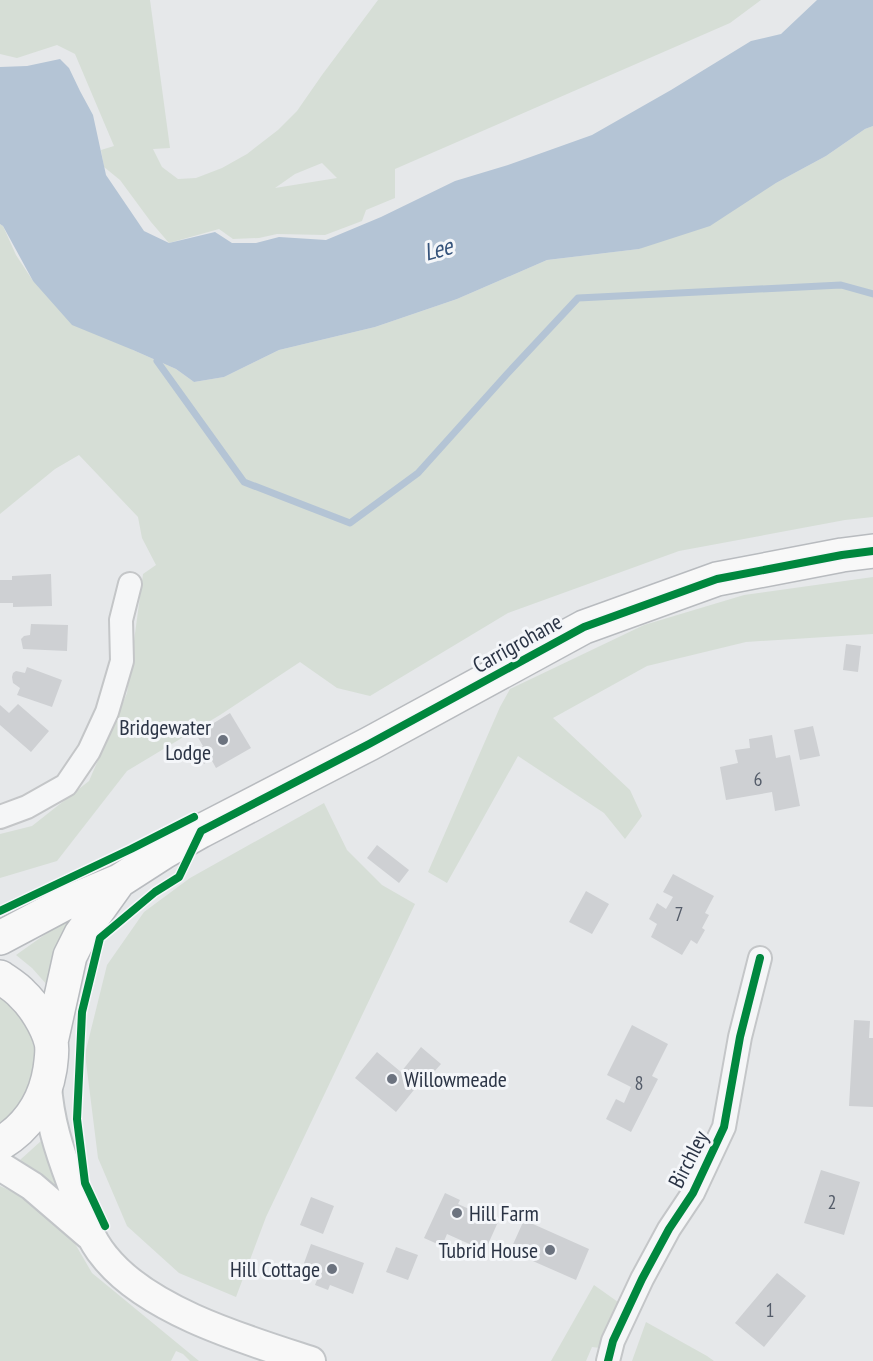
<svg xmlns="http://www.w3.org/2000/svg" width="873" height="1361" viewBox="0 0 873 1361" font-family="'PT Sans Narrow',sans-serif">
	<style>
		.green { fill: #d6ded6; fill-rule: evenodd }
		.water { fill: #b4c4d5 }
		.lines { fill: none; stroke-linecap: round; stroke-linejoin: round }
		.stream { stroke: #b4c4d5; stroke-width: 7 }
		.building { fill: #ced0d3 }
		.minor-casing { stroke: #c4c6c8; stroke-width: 26 }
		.major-casing { stroke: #c2c5c8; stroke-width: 32 }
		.highway-casing { stroke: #b8bbbf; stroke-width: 36 }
		.minor { stroke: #f5f6f7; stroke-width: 22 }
		.major { stroke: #f8f8f8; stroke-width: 28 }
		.highway { stroke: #f8f8f8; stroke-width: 33 }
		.cycleway-casing { stroke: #f4f6f9; stroke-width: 11 }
		.cycleway { stroke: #00873e; stroke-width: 8 }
		.poi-dot { fill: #6c737f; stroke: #f4f6f9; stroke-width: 2 }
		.labels { text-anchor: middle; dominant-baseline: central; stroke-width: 6; stroke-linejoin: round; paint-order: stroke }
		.number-label { font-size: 20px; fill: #545c69 }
		.street-label { font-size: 22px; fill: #2b3445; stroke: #f4f6f9 }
		.poi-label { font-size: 22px; fill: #2b3445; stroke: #f4f6f9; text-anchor: end }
		.water-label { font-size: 24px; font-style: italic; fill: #34527a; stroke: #f4f6f9 }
	</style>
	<rect width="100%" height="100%" fill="#e6e8ea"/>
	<path class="green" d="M0,0H150L170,148L153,149L162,167L178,179L196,178L222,168L247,154L278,130L297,111L322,75L378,0H761L730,23L395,169V198L366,210L362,221L325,235L277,234L259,238L233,239L219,229L169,243L151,222L120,180L104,167L101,150L114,146L75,54L57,45L17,58L0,54ZM322,163L337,178L275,188L295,174Z
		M873,126V517L845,520L679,551L508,613L370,696L337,688L300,662L220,715L127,771L57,861L0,878V834L32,826L89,781L127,693L143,574L156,565L142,538L138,517L79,455L55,469L0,514V224L3,226L16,255L33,281L133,350L176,369L194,382L224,377L279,350L375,327L457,299L547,260L639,249L776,183L826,156L865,129Z
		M873,577V634L746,642L647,666L553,718L630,790L642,816L625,839L604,813L518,756L447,883L428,872L500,707L510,689L644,625L744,595Z
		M324,803L347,850L382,885L415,904L266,1217L236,1297L179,1273L127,1226L98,1158L85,1054L107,965L144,912L190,878Z
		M88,904L48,986L32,968L16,955Z
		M0,995L23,1018L31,1037L35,1050V1068L26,1101L0,1129Z
		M41,1141L73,1210L20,1160Z
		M0,1186L37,1203L70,1235L92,1273L199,1361H190L183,1354L176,1351L171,1361H0Z
		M594,1285L618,1302L600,1348L592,1347L586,1361H551Z
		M646,1322L707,1356L714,1361H632Z"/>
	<path class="water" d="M817,0H873V126L865,129L826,156L776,183L710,226L639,249L547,260L457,299L375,327L279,350L224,377L194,382L176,369L133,350L72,325L33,281L3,226L0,224V67L27,66L60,59L69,68L80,91L93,115L106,175L144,231L169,243L215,232L232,243H256L279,237L326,240L381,217L455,181L508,165L592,135L671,90L751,41L781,34Z"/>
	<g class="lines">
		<path class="stream" d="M157,361L244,482L350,523L418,473L507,374L578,298L841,285L873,294"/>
	</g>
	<path class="building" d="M51,574L52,606L13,607V603H0V580H12V576Z
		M31,624L68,625L67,651L23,649L21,639L24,636L30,635Z
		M846,644L861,646L858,672L843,670Z
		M27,667L62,680L52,707L17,695L20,688L13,683L12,677L13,673L16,671L25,673Z
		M18,704L49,731L31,752L0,725V705L9,713Z
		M230,713L251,748L216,768L211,759L204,764L196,750L203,746L196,734Z
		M813,726L820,756L800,760L794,730Z
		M772,735L776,758L790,755L800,806L775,811L772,792L726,800L720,767L738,763L735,750L750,748L749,739Z
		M377,845L409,870L399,883L367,858Z
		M673,874L714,896L705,913L709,915L702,928L705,930L697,944L691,940L682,955L651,937L657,924L649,919L657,903L666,909L673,897L663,892Z
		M586,891L609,904L592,934L569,922Z
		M854,1020L870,1021L869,1038H873V1107L849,1106Z
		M632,1025L668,1044L652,1076L658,1079L631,1132L606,1119L616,1099L624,1103L631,1087L607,1075Z
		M421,1047L441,1064L425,1082L422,1080L396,1112L355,1078L377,1052L401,1072Z
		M821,1170L860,1182L844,1235L804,1223Z
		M445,1193L460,1200L458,1204L498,1222L485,1251L447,1234L442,1246L424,1238Z
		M311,1197L334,1206L323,1234L300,1225Z
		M524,1220L589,1249L576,1280L510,1251Z
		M311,1244L364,1263L353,1294L330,1285L328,1290L315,1285L317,1280L300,1274Z
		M396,1247L418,1255L408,1280L386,1272Z
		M777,1273L806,1296L764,1347L735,1323Z"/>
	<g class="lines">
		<g class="minor-casing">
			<path id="minor" d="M0,817L27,807L66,785L89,751L107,712L122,661L121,620L130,584
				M608,1361L613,1341L642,1279L669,1229L693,1193L724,1127L740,1037L760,958"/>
		</g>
		<g class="major-casing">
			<path id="major" d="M47,1085C49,1119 59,1150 71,1182C80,1208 87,1236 105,1257C148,1311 246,1340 311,1361
				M0,1166L32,1186L89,1235"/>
		</g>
		<g class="highway-casing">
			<path id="highway" d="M0,938L64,904L119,881L164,852L201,831L369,744L584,627L717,579L842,555L873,551
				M0,977C7,982 16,987 22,994C34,1005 47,1026 51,1042C53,1050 51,1061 50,1069C45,1101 28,1127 0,1144
				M51,1042L70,956L81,934L119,881"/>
		</g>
		<use href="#minor" class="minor"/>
		<use href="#major" class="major"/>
		<use href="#highway" class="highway"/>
		<g class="cycleway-casing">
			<path id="cycleway" d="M0,911L131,849L194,817
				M105,1226L85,1183L77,1119L82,1012L100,938L155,892L179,877L201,831L369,744L584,627L717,579L842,555L873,551
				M608,1361L613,1341L642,1279L669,1229L693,1193L724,1127L740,1037L760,958"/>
		</g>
		<use href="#cycleway" class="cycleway"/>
	</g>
	<g class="poi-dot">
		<circle cx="223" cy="740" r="6"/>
		<circle cx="392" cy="1079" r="6"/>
		<circle cx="457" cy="1213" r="6"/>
		<circle cx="550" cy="1250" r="6"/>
		<circle cx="332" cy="1269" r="6"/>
	</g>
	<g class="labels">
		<g class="number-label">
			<text x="758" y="779">6</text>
			<text x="679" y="914">7</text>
			<text x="639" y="1083">8</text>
			<text x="832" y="1202">2</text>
			<text x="770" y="1310">1</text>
		</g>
		<g class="street-label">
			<text transform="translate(517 643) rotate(-29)">Carrigrohane</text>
			<text transform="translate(688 1159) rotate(-63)">Birchley</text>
		</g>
		<g class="poi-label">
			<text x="211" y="727">Bridgewater<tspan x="211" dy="25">Lodge</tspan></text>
			<text x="404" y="1079" text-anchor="start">Willowmeade</text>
			<text x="469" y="1213" text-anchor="start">Hill Farm</text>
			<text x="538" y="1250">Tubrid House</text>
			<text x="320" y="1269">Hill Cottage</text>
		</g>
		<g class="water-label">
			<text transform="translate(438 249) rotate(-16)">Lee</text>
		</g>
	</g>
</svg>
